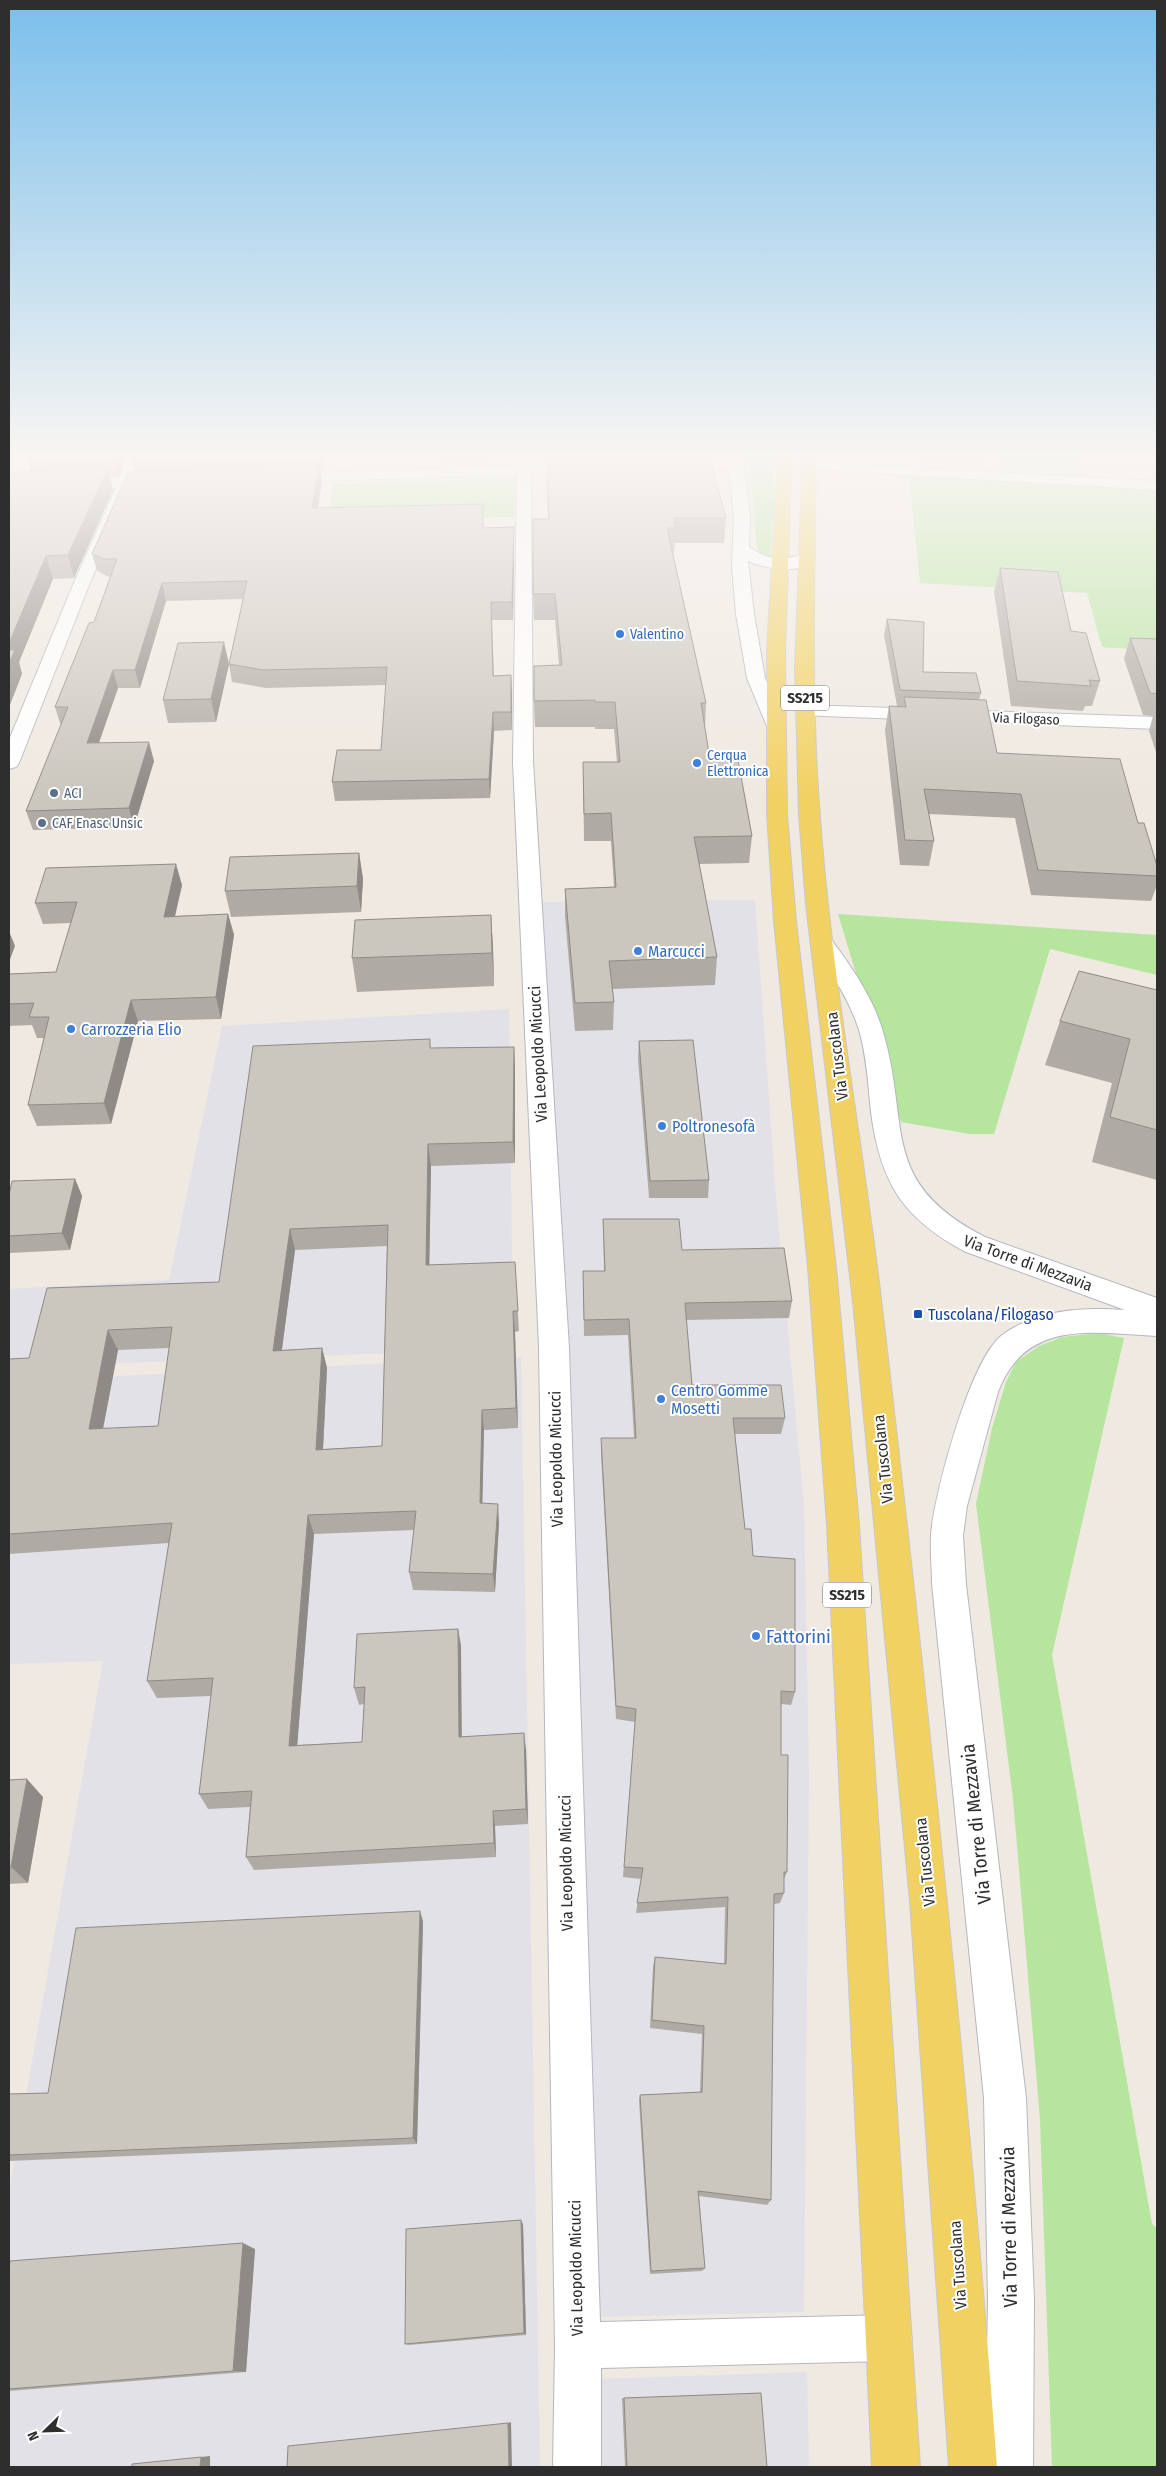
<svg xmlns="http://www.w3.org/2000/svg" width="1166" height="2476" viewBox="0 0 1166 2476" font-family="'Fira Sans Condensed',sans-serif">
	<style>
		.industrial { fill: #e3e1e8 }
		.green { fill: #b6e59e }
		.pitch { fill: #c9ec9a }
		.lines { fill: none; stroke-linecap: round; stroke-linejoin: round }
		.minor-casing { stroke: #b4b7c1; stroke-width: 2 }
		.major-casing { stroke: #c9c9c9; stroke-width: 2 }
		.minor { fill: #fff; fill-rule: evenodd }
		.major { fill: #f2d163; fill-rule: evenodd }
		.wall { fill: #afaba4; fill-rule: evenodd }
		.shaded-wall { fill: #8e8b86 }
		.building { fill: #cbc7bf; stroke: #8e8b86; fill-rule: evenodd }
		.shop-dot { fill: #3f7fe0; stroke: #fff; stroke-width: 2 }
		.service-dot { fill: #5c6f8a; stroke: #fff; stroke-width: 2 }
		.transit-dot { fill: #1a4fb4; stroke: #fff; stroke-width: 2 }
		.labels { text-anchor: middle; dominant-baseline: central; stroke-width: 4; stroke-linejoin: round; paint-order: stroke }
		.far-shop-label { font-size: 14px; fill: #366cbe; stroke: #fff; text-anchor: start }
		.far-street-label { font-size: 14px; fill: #2e2e2e; stroke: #fff }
		.far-service-label { font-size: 14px; fill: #4e5e75; stroke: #fff; text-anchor: start }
		.shield { fill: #fff; stroke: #6d6d6d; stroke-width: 1 }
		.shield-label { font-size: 15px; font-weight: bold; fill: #2e2e2e }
		.shop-label { font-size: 16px; fill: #366cbe; stroke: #fff; text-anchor: start }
		.street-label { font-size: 16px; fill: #2e2e2e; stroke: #fff }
		.transit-label { font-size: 16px; fill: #164399; stroke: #fff; text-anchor: start }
		.near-shop-label { font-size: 19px; fill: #366cbe; stroke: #fff; text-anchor: start }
		.near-street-label { font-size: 19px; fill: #2e2e2e; stroke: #fff }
	</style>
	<rect width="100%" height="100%" fill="#efe9e1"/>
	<path class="industrial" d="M145,451H514V460L138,472Z
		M535,451H727V455L536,459Z
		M755,900L775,1186L804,1507L809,1776L804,2312L600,2317L539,902Z
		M509,1009L513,1349L9,1367V1289L169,1280L222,1026Z
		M521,1357L540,2467H9V2191L103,1661L9,1664V1381Z
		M807,2372L809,2467H600L596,2379Z"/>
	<path class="green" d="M749,456L774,457V502L770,559L763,556L757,548Z
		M909,476L1157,491V651L1102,647L1087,593L920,583Z
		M515,478L514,517L329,522L333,484Z
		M838,914L1157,935V975L1050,949L994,1134H970L901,1122Z
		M1098,1333L1124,1338L1052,1655L1152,2224L1157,2228V2467H1052L1040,2119L1013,1799L976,1504L992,1428L1006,1382L1016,1362L1039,1346L1062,1337Z"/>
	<path class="pitch" d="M1000,451L1077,452L1081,470L1002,466Z"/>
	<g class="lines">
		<g class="minor-casing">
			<path id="minor" d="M129,451H143L134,478H160L167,482L160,486L131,487L89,585L19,763L16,767L9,769V740L73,585L116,488L9,492V483L119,479Z
				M517,451H531V465L584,464L591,468L584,472L531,474L533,761L569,1348L600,2322L889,2315L905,2322L912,2338L905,2354L889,2361L601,2368V2467H553L555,2346L539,1348L513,761L517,475L283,482L276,478L283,474L517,466Z
				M728,451H742L750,517L749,547C772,562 781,560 806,554L814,559C802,576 764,568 748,561L754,614L765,678L784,724L782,728H768L766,724L747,678L736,614L732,567L734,517L729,468L675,469L668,465L675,461L729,459Z
				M809,462L1157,481V490L804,469L802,466Z
				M805,705L1157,717V729L798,715L796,711L798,707Z
				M823,937L831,939C852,968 873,997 883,1032C911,1127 878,1182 985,1237L1157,1298V1336C1093,1333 1026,1318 998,1392L967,1506L963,1536L966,1584L1026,2098L1034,2299L1033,2467H985L988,2299L984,2098L932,1584C932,1568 930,1551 931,1535C934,1494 970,1361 1001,1336C1036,1309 1083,1307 1125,1310L966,1252C903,1219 880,1182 871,1112C868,1085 867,1057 859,1030C849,998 830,972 812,944L815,939Z"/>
		</g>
		<g class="major-casing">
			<path id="major" d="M778,451H792L785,653L787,814L796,921L836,1267L859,1525L920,2467H872L827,1525L808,1267L774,921L767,814V653Z
				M800,451H814L816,476C814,590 811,704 820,818C832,981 863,1144 882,1307C927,1693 968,2080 997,2467H949L910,1901L853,1302L806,904L799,815L795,668L802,476Z"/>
		</g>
		<use href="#minor" class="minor"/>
		<use href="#major" class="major"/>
	</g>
	<path class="wall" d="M128,451L118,477H110L113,490L74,578L53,579L19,662L22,674L9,707L20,474L31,471L29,462Z
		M325,451L323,470H320L322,483L317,508L484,528L514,527V544L513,620H492L494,676L512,693V730L494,731L490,798L335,801L332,782L381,750L386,685L266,688L232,682L229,664L243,599L166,601L140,688H118L99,743L154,761L134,827L33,830L26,811L61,726L55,707L94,622L110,577H109L97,571L92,554L136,472L132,458Z
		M441,451H484V462L441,464Z
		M858,451H985L983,460L858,456Z
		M546,452L654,453L726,518L724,543H675L674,553H673L706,703L705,728L710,760L752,836L749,863L699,864L717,957L715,985L612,989L614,1002L613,1030L575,1031L565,916V889L614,887L611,841H584L583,762H617L614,729H595V727H535L534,701L559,665L555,620H534L533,594L548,519Z
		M1000,568L1071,631L1100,681L1092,706H1085L1083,711L1011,706L994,592Z
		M887,619L923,672L981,693L979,700L997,753L1138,823L1157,866V885L1151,901L1031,895L1015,818L929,814L934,841L929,866L900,865L885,730L889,706H897L884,635Z
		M1130,638L1157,639V755L1149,731L1153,716L1143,715L1124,659Z
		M229,664L216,722L168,723L163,700Z
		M359,853L363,879L361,912L231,917L225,891Z
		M182,885L175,916L228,914L234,935L221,1019L138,1021L111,1124L37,1126L28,1105L44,1038H37L32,1025L9,1026V974L56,972L71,923L43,924L35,903Z
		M491,915L493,948L494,986L357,992L352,958Z
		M1157,990V1180L1092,1162L1112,1083L1045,1065L1060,1021Z
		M639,1041L709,1180L708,1198H649L638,1059Z
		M514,1047L515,1069V1163L431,1166L429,1265L515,1262L519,1331L515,1332L518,1428L484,1430L482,1503L499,1523L495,1592L413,1590L409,1572L414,1530L314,1534L297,1745L362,1742L364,1704L359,1705L354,1688L458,1629L461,1646V1737L526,1749L528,1824L495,1826L496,1857L254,1870L246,1857L250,1807L208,1809L199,1794L211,1696L157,1698L147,1681L169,1543L9,1554V1359L29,1358L219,1282L431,1048ZM387,1246L382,1446L323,1449L327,1368L322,1348L282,1350L295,1250ZM169,1348L158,1426L103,1429L118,1350Z
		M75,1179L82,1196L70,1250L9,1253V1195Z
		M603,1219L682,1250L792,1301L789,1318L686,1320L692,1385L785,1418L781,1434H735L745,1529L795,1692L791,1705L781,1704V1755L787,1872L784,1879V1893L780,1903L774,1904L771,2200L767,2205L699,2196L705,2268L702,2271L650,2274L639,2101L640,2095L700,2092L702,2034L650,2028L653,1966L655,1957L724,1964L725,1907L636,1913L641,1879L623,1877L635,1722L616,1719L601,1454V1438H634L628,1335L584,1336L583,1271H604Z
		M9,1780L43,1797L28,1883L9,1884Z
		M423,1921L417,2144L9,2161V2094L48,2093Z
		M523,2224L526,2335L409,2345L405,2344Z
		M255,2249L246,2372L9,2391V2270Z
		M761,2393L767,2467H625L622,2398Z"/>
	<path class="shaded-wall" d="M117,451H128L118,477L113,459Z
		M321,451H325L323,470L321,452Z
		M319,466L322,483L315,525L312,508Z
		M108,468L113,490L74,578L68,555Z
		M514,527V544L513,620L512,602Z
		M46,556L53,579L19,662L22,674L9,707V643Z
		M162,583L166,601L140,688L135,670Z
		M224,642L229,664L216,722L211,699Z
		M113,670L118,688L92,762L87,743Z
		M511,675L512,693V730L511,712Z
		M493,712L494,731L490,798L489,779Z
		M149,742L154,761L134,827L129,808Z
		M359,853L363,879L361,912L357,886Z
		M176,864L182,885L170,938L164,917Z
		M228,914L234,935L221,1019L216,997Z
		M491,915L493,948L494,986L492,953Z
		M9,931L15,946L9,962Z
		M131,1000L138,1021L111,1124L104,1103Z
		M514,1047L515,1069V1163L513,1142Z
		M428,1144L431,1166L429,1286L426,1265Z
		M75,1179L82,1196L70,1250L62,1233Z
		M290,1229L295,1250L279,1371L273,1351Z
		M513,1311L515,1332L518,1428L516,1408Z
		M108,1330L118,1350L99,1449L89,1429Z
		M322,1348L327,1368L322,1469L316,1450Z
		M482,1410L484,1430L482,1522L480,1503Z
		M498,1504L499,1523L495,1592L493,1574Z
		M308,1515L314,1534L296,1761L289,1746Z
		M458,1629L461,1646L462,1752L459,1737Z
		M524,1733L526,1749L528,1824L526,1809Z
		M27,1779L43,1797L28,1883L11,1867Z
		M493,1811L495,1826L496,1857L494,1843Z
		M420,1911L423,1921L417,2144L413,2138Z
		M521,2220L523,2224L526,2335L524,2333Z
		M243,2243L255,2249L246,2372L233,2371Z
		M511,2422L512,2467H509L508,2423Z
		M210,2456V2467H200L201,2457Z"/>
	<path class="building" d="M34,451H117L113,459L29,462Z
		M135,451H321V452L132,458Z
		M576,451H654V453L708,452L726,518H674L676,528H667L706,703H701L710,760H738L752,836L694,837L717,957L609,961L614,1002L575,1003L565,889L616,887L611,813L584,814L583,762H620L615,702H595V700L534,701V666L562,665L555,594H533V519H549L546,452Z
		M319,466L312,508L483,504V528L514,527L512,602H491L493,676L511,675V712H493L489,779L332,782L337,750H381L387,667L263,670L229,664L247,581L162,583L135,670H113L87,743L149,742L129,808L26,811L68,707H55L89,623L94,622L117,559H104L92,554L128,472Z
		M108,468L68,555L46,556L9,643V474H20L21,471Z
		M1000,568L1058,572L1071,631L1086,633L1100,681L1089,680L1091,686L1017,681Z
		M887,619L924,622L923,672L976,673L981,693L900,690Z
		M1130,638L1157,639V694L1150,693Z
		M224,642L211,699L163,700L178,643Z
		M9,650H15L9,663Z
		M904,697L986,700L997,753L1120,759L1138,823H1144L1157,866V876L1038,870L1021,794L924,789L934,841L905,840L889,706L906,707Z
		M359,853L357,886L225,891L230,857Z
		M176,864L164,917L228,914L216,997L131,1000L104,1103L28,1105L49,1017H29L34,1003L9,1004V974L56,972L77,902L35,903L46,868Z
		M491,915L492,953L352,958L355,920Z
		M1079,971L1157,990V1130L1110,1117L1130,1039L1060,1021Z
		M430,1039V1048L514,1047L513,1142L428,1144L426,1265L515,1262L518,1311H513L516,1408L482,1410L480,1503L498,1504L493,1574L409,1572L416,1511L308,1515L289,1746L362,1742L365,1687L354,1688L357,1634L458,1629L459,1737L524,1733L526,1809L493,1811L494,1843L246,1857L252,1791L199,1794L213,1678L147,1681L172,1523L9,1534V1359L29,1358L47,1288L219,1282L253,1046ZM388,1225L382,1446L316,1450L322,1348L273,1351L290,1229ZM172,1327L158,1426L89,1429L108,1330Z
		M693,1040L709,1180L650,1181L639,1041Z
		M75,1179L62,1233L9,1236V1195L12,1181Z
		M603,1219H679L682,1250L784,1248L792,1301L685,1303L692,1385H781L785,1418H733L745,1529H751L753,1556L795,1559V1692L781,1691V1755H788L787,1872H784V1893L774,1894L771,2200L698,2191L705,2268L651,2271L640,2095L702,2092L704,2026L652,2020L655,1957L726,1964L728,1897L637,1903L643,1868L624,1867L636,1709L616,1706L601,1438H636L629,1319L584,1320L583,1271H605Z
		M27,1779L11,1867H9V1780Z
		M420,1911L413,2138L9,2155V2094L48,2093L76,1928Z
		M521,2220L524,2333L405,2344L406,2229Z
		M243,2243L233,2371L9,2389V2270L10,2261Z
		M761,2393L767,2467H627L624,2398Z
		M508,2423L509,2467H287L288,2446Z
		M201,2457L200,2467H132V2464Z"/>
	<linearGradient id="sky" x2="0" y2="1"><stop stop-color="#7abfeb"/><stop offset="0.57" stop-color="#f8f5f2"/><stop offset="1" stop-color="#f8f5f2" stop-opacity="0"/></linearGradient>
	<rect width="1166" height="797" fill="url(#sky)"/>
	<g class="shop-dot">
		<circle cx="620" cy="634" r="5"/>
		<circle cx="697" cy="763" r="5"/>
		<circle cx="638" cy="951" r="5"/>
		<circle cx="71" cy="1029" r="5"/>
		<circle cx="662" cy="1126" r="5"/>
		<circle cx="661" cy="1399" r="5"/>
		<circle cx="756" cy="1636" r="5"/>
	</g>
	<g class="service-dot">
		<circle cx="54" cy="793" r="5"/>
		<circle cx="42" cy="823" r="5"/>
	</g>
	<rect class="transit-dot" x="913" y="1309" width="10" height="10" rx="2.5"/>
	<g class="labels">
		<g class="far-shop-label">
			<text x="630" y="634">Valentino</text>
			<text x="707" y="755">Cerqua<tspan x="707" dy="16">Elettronica</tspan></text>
		</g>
		<g class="far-street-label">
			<text transform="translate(1026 719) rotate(2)">Via Filogaso</text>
		</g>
		<g class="far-service-label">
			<text x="64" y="793">ACI</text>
			<text x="52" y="823">CAF Enasc Unsic</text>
		</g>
		<g class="shield">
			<rect x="781" y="685.5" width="48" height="25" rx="4"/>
			<rect x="823" y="1582.5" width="48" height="25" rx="4"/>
		</g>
		<g class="shield-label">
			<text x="805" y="698">SS215</text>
			<text x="847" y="1595">SS215</text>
		</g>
		<g class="shop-label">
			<text x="648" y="951">Marcucci</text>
			<text x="81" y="1029">Carrozzeria Elio</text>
			<text x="672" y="1126">Poltronesofà</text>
			<text x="671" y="1390">Centro Gomme<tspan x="671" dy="18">Mosetti</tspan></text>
		</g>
		<g class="street-label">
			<text transform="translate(538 1054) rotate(-93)">Via Leopoldo Micucci</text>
			<text transform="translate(837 1056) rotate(-97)">Via Tuscolana</text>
			<text transform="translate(1028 1263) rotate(20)">Via Torre di Mezzavia</text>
			<text transform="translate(556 1459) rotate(-91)">Via Leopoldo Micucci</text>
			<text transform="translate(883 1459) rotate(-96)">Via Tuscolana</text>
			<text transform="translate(925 1862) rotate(-96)">Via Tuscolana</text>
			<text transform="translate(566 1863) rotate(-91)">Via Leopoldo Micucci</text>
			<text transform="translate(958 2265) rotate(-94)">Via Tuscolana</text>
			<text transform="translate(576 2268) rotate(-91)">Via Leopoldo Micucci</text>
		</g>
		<g class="transit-label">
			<text x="928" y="1314">Tuscolana/Filogaso</text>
		</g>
		<g class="near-shop-label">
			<text x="766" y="1636">Fattorini</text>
		</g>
		<g class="near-street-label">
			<text transform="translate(976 1824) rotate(-96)">Via Torre di Mezzavia</text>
			<text transform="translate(1009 2227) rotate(-91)">Via Torre di Mezzavia</text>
		</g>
	</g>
	<rect width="1166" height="2476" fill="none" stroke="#2e2e2e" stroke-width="20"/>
	<g transform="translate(45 2431) rotate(247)" stroke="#ffffff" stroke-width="4" paint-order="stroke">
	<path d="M0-4L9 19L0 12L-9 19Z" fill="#2e2e2e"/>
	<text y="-8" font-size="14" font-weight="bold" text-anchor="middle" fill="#2e2e2e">N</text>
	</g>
</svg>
